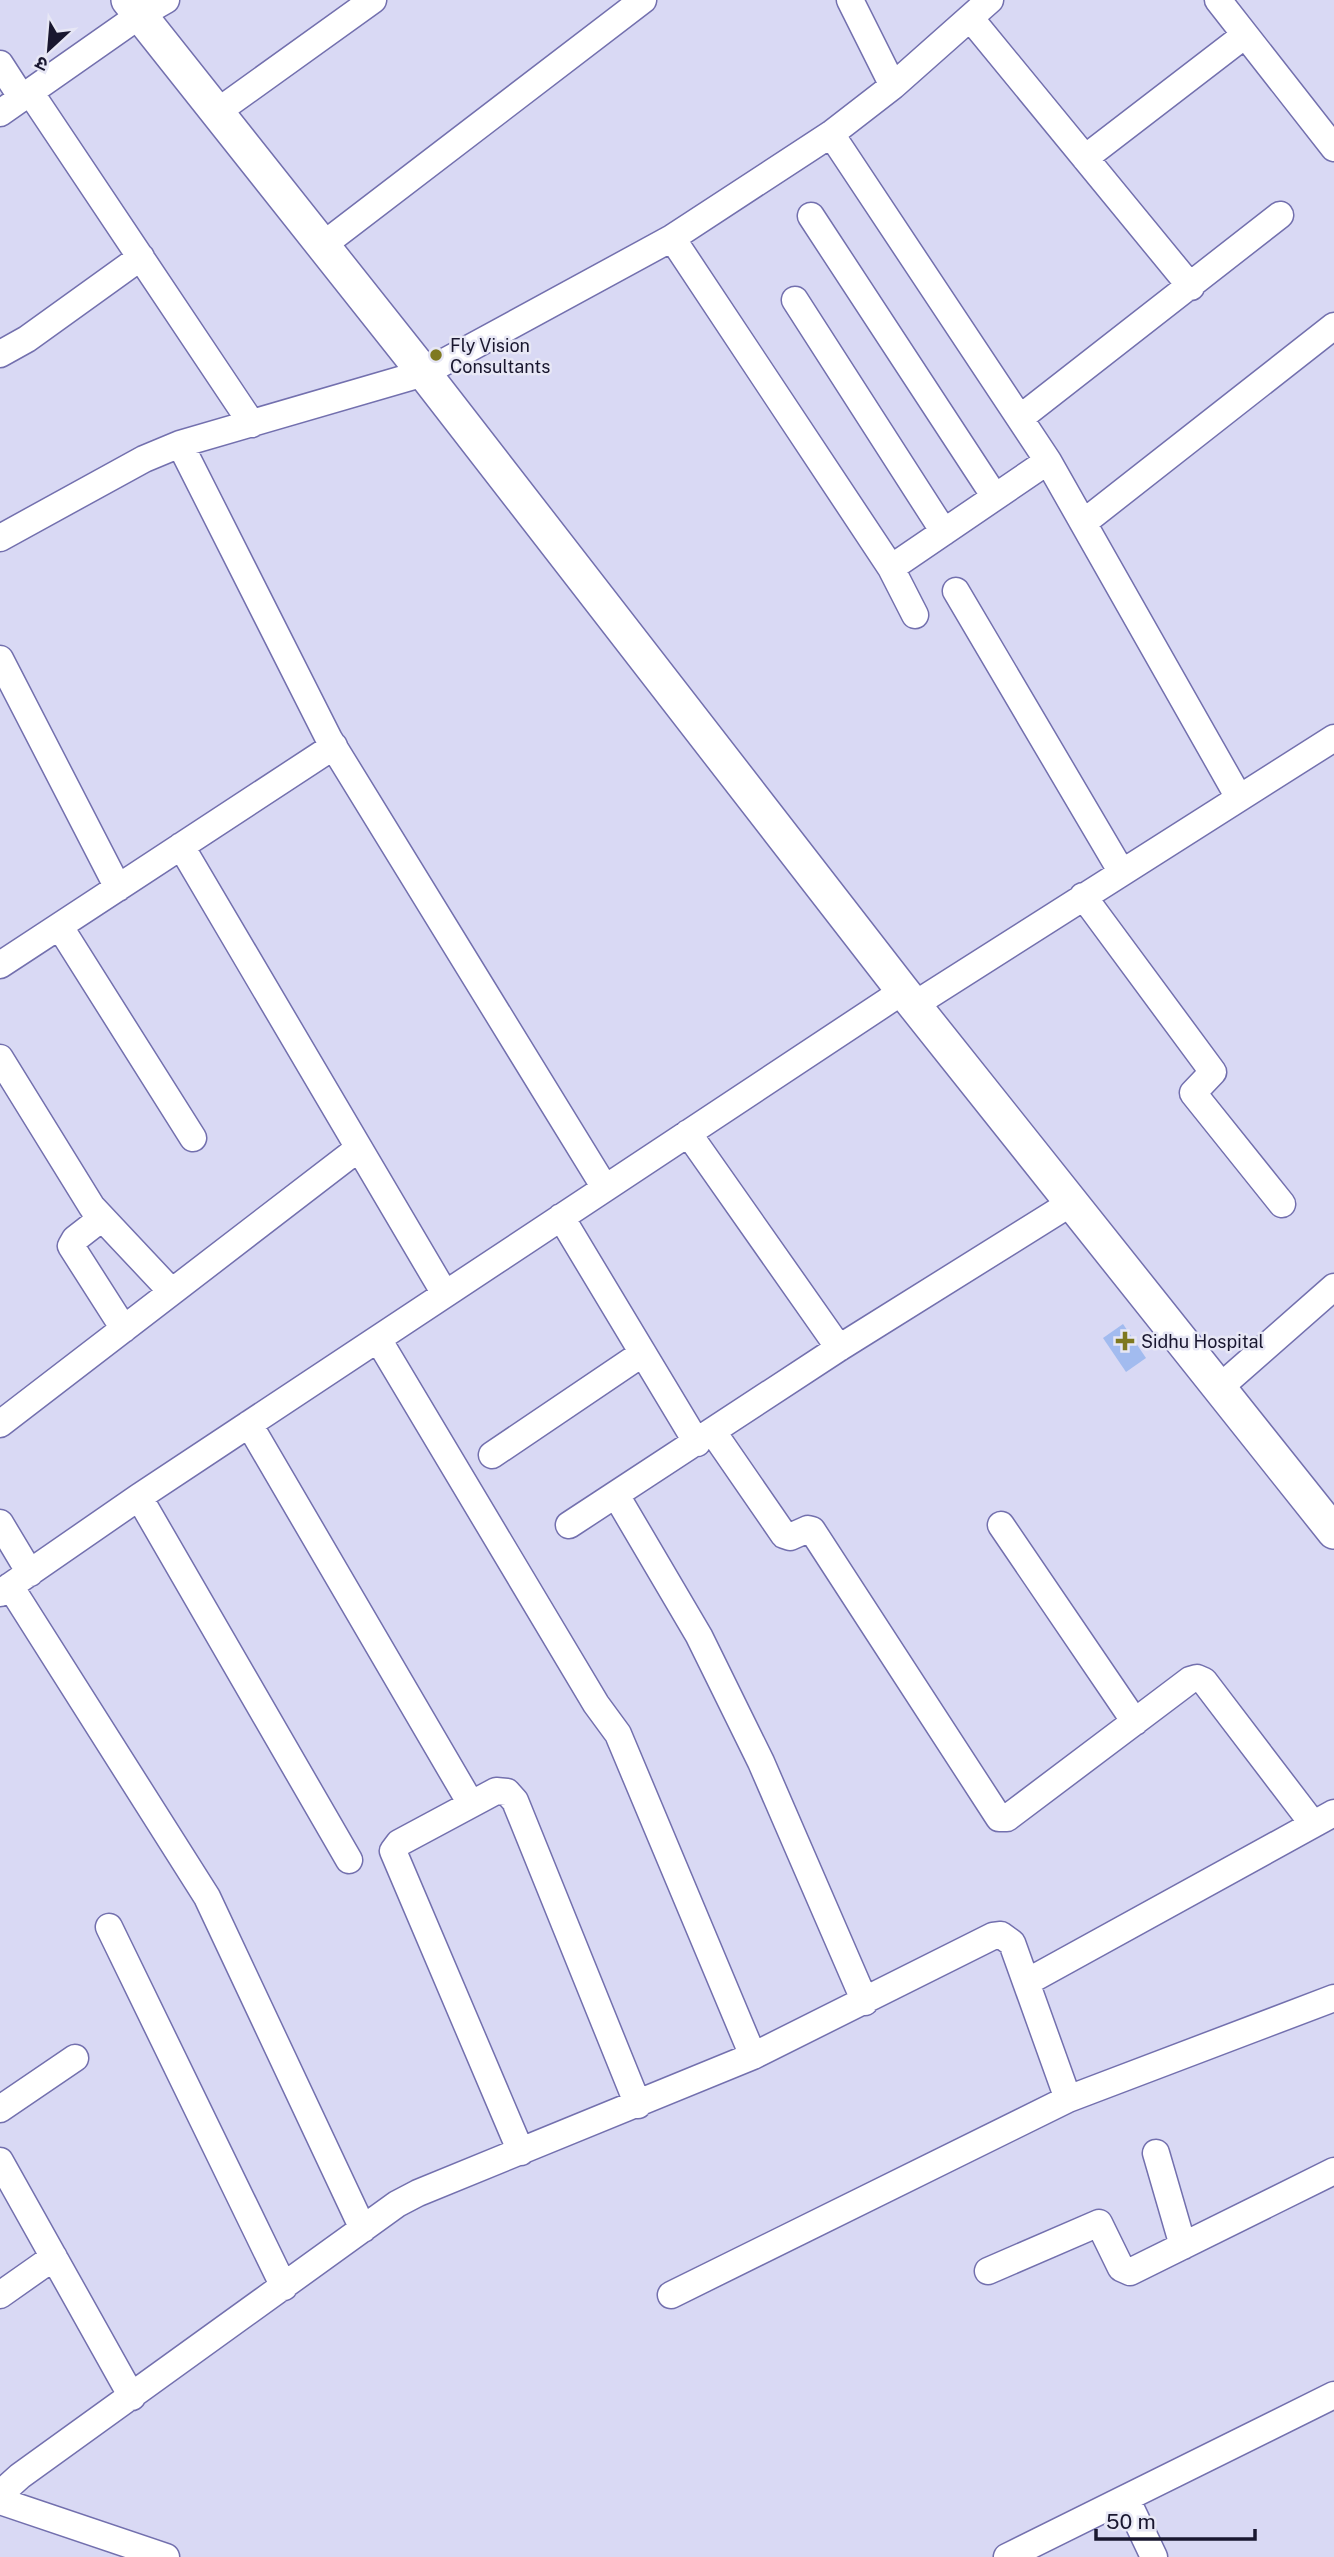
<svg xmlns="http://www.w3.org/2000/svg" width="1334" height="2557" viewBox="0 0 1334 2557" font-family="'Public Sans','Noto Sans Devanagari',sans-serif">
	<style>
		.building { fill: #a2bbef }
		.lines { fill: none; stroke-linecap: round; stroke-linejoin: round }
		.minor-casing { stroke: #7370ae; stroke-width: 29 }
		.major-casing { stroke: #7370ae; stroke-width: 36 }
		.minor { stroke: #fff; stroke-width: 26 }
		.major { stroke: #fff; stroke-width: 33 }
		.poi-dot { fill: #7f791f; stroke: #e7e7f5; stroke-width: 2.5 }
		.labels { text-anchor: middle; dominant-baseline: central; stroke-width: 5; stroke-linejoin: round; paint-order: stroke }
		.poi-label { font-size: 18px; fill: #19172f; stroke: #e7e7f5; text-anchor: start }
	</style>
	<rect width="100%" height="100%" fill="#d9d9f4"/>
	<path class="building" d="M1123,1324L1146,1358L1126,1372L1103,1338Z"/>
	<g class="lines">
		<g class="minor-casing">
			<path id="minor" d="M850,0L893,86
				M1218,0L1334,148
				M971,19L1191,287
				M0,64L22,98
				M30,92L252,424
				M217,112L373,0
				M0,113L140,15L166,0
				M831,134L1048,461L1238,796
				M1085,158L1245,35
				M811,216L995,497
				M672,238L891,568
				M323,245L643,0
				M795,300L944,532
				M0,354L27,339L141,257
				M1020,418L1280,215
				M180,444L329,739L605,1188
				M1083,523L1334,326
				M0,538L144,459L180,444L424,373L672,238L831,134L893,86L990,0
				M956,591L1121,871
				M915,615L891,568L1048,461
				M0,659L118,888
				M181,846L445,1294
				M1083,896L1213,1072L1193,1093L1282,1204
				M60,927L193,1138
				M0,965L334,746
				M914,1005L1334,738
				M0,1058L92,1207L171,1291
				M688,1133L839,1348
				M561,1217L697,1443
				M102,1218L75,1239L71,1246L124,1329
				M378,1339L596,1704L618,1734L753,2056
				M1219,1388L1334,1287
				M0,1424L359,1148
				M249,1424L471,1804
				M713,1432L784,1535L790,1537L808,1529L812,1530L999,1818H1007L1190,1680L1197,1678L1204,1681L1313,1824
				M492,1455L643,1353
				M616,1495L699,1636L761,1762L865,2002
				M139,1497L349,1860
				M0,1523L30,1573
				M569,1525L839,1348L1071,1203
				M1001,1525L1135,1722
				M10,1586L207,1897L363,2229
				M0,1593L139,1497L903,991
				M109,1927L284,2287
				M1027,1982L1334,1813
				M0,2109L75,2058
				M521,2152L393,1851L399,1843L496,1791L507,1792L515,1801L638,2105
				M1156,2153L1183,2246
				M0,2161L132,2397
				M988,2271L1099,2223L1121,2268L1130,2272L1334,2171
				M0,2295L54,2257
				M671,2295L1068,2099L1334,1998
				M0,2494L20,2476L397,2204L418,2193L753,2056L993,1936L1001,1935L1012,1943L1068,2099
				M1126,2498L1154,2557
				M0,2501L166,2557
				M1007,2557L1334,2395"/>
		</g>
		<g class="major-casing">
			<path id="major" d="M128,0L424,373L903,991L1334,1532"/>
		</g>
		<use href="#minor" class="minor"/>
		<use href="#major" class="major"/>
	</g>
	<g class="poi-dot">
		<circle cx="436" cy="355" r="7"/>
		<path d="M1121.5 1330.5h7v7h7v7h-7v7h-7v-7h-7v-7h7z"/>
	</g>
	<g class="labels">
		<g class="poi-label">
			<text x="450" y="345">Fly Vision<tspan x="450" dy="21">Consultants</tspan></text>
			<text x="1141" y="1341">Sidhu Hospital</text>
		</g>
	</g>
	<g transform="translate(49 49) rotate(206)" stroke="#e7e7f5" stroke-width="5" paint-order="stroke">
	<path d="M0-5L12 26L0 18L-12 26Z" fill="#19172f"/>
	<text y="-10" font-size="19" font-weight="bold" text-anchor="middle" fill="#19172f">उ</text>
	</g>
	<path d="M1096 2529v10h159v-10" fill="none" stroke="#19172f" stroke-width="3.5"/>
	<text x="1106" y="2529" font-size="21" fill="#19172f" stroke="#e7e7f5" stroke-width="5" paint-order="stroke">50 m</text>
</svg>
